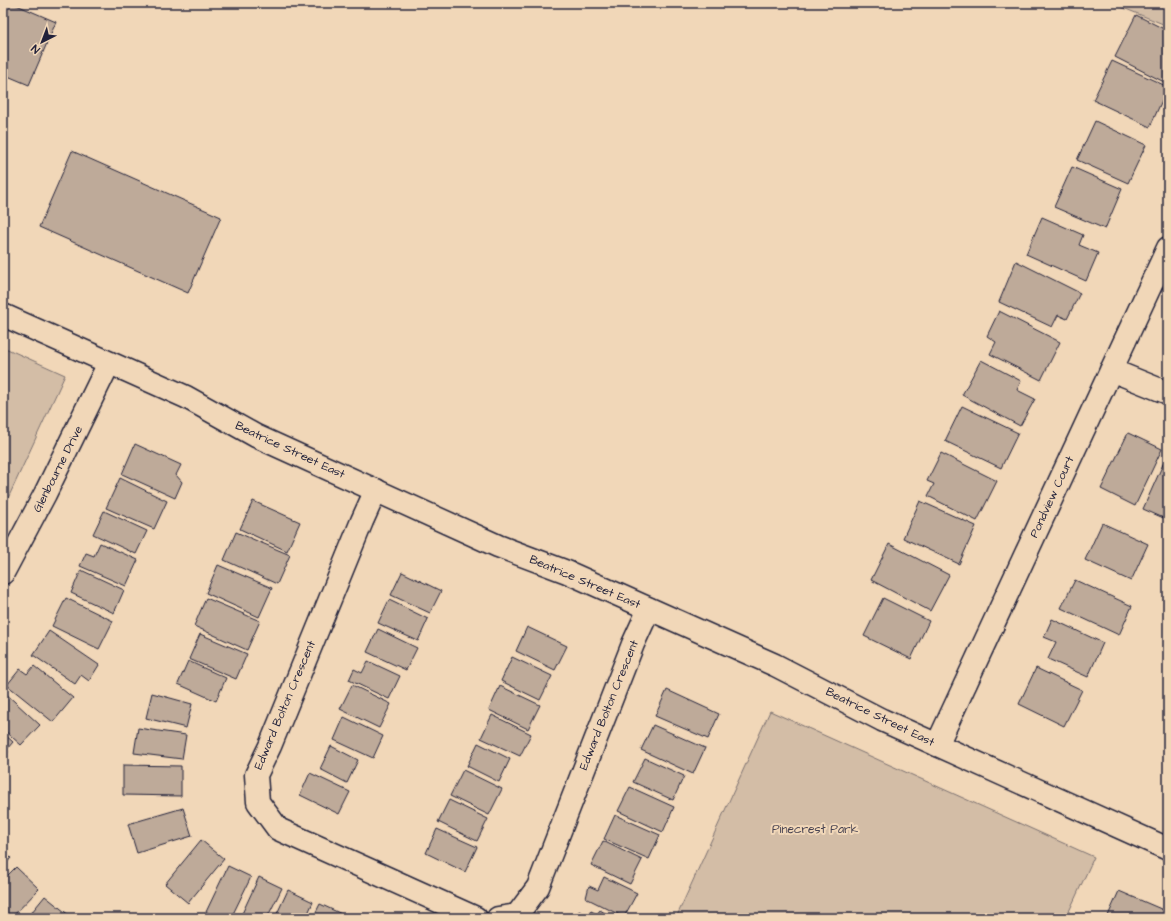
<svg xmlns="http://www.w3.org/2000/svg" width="1171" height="921" viewBox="0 0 1171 921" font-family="'Architects Daughter',sans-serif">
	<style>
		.green { fill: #d3bda6; stroke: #7a7070 }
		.building { fill: #beaa99; stroke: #22223b }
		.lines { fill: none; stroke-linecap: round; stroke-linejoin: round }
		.street-casing { stroke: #22223b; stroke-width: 25 }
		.secondary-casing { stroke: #22223b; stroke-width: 25 }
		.street { stroke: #f1d7b8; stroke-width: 22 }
		.secondary { stroke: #f1d7b8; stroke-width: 22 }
		.labels { text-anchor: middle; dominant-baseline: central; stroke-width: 4; stroke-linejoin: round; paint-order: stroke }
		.street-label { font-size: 12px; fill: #22223b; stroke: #f1d7b8 }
		.park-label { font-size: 12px; fill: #454150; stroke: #f1d7b8 }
	</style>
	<rect width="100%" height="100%" fill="#f1d7b8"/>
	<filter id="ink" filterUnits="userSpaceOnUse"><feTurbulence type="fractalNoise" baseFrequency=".025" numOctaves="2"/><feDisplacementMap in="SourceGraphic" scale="8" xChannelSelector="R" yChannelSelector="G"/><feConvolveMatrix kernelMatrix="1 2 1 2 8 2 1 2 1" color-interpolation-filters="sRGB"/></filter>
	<g filter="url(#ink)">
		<path class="green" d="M1111,3H1168V26Z
			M3,347L65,375L3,509Z
			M770,711L1094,857L1066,918H676Z"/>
		<path class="building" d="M3,3H12L56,22L29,85L3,74Z
			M1136,15L1168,31V84L1115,57Z
			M1112,61L1168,87L1150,127L1093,100Z
			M1095,121L1146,145L1128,183L1077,160Z
			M72,151L221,217L188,293L39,227Z
			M1072,167L1122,189L1105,229L1054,207Z
			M1042,217L1083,235L1079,245L1098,253L1086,281L1026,254Z
			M1016,261L1080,293L1067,319L1058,315L1052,327L999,302Z
			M999,311L1060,342L1041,380L990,354L996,342L987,336Z
			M981,360L1021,381L1017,390L1035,399L1020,426L962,395Z
			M962,406L1018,433L1001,468L945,441Z
			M1128,433L1162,449L1135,506L1101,489Z
			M135,444L181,465L176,475L182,482L175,498L122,474Z
			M941,453L997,481L977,521L928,496L934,484L927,481Z
			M1168,453V520L1143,509Z
			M120,478L167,501L154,529L106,508Z
			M253,501L300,522L287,551L240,529Z
			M920,501L976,526L959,564L903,538Z
			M104,511L147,531L136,554L93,534Z
			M1102,523L1148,544L1131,581L1085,560Z
			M236,532L290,555L277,584L224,560Z
			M100,543L138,560L126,586L80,566L86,553L94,556Z
			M889,544L949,575L930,611L871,580Z
			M218,565L272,588L259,617L206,593Z
			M81,570L124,590L114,613L71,593Z
			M402,572L441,591L430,613L391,595Z
			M1075,580L1132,606L1119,635L1061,608Z
			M66,598L113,621L99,649L52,626Z
			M206,598L260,621L247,650L194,626Z
			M883,598L929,621L911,659L864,636Z
			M389,600L428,619L418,641L378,623Z
			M1052,619L1103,643L1088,677L1048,659L1056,642L1044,637Z
			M527,627L567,646L555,670L516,651Z
			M378,629L417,648L406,670L367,652Z
			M49,631L99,665L89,681L81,675L75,684L33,655Z
			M200,634L247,654L236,679L189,659Z
			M512,657L552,676L540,700L501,681Z
			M188,661L226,678L216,701L178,684Z
			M368,661L400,676L389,699L349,680L354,669L362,673Z
			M34,666L73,698L53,722L7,685L20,669L27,674Z
			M1036,668L1082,690L1064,726L1019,704Z
			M352,685L391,704L379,728L340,709Z
			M500,686L540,705L528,729L489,710Z
			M667,690L719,714L708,739L655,716Z
			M3,691L40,725L21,745L3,729Z
			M152,693L192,704L186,728L146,718Z
			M492,715L531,734L520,756L481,738Z
			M344,717L383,736L373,758L334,740Z
			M653,725L705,748L693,774L641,750Z
			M138,728L186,735L182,759L134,753Z
			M3,733L13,742L7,749L8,752L3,758Z
			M478,743L510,759L499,782L467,766Z
			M331,746L358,760L347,783L320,769Z
			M645,758L684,776L673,800L633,782Z
			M123,765L181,766V796L123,795Z
			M463,770L502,789L489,815L450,796Z
			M310,773L350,792L339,814L300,795Z
			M630,787L674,807L663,832L618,811Z
			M449,800L488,819L477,841L438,822Z
			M183,808L192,836L137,853L128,824Z
			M615,815L660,835L649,859L604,839Z
			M437,829L477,847L465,872L426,853Z
			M201,840L224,859L188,903L165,884Z
			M603,841L642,860L630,884L591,865Z
			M3,851L11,858L3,867Z
			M228,866L251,877L231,918H218L206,912Z
			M16,867L39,889L11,918H3V880Z
			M259,877L282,888L267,918H240Z
			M604,877L637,893L624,917L586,898L589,886L598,890Z
			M288,890L313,902L306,918H275Z
			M1119,891L1168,912V918H1107Z
			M45,896L70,916L68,918H27Z
			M320,904L348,917L347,918H313Z
			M600,910L613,918H575L579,911L588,916L591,911L597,914Z"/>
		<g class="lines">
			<g class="street-casing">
				<path id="street" d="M1111,370L1168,393
					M376,490L362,521L270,746L256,775L258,802L278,829L476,918
					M3,573L45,494L109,363
					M937,745L1168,248
					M498,918L517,915L538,887L633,644L649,609"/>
			</g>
			<g class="secondary-casing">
				<path id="secondary" d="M3,315L186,397L256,436L498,546L567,572L775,665L882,720L1168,849"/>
			</g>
			<use href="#street" class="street"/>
			<use href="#secondary" class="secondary"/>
		</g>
	</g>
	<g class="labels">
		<g class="street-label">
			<text transform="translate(290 450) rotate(25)">Beatrice Street East</text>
			<text transform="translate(58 469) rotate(-63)">Glenbourne Drive</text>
			<text transform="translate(1052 497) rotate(-65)">Pondview Court</text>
			<text transform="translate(585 582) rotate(23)">Beatrice Street East</text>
			<text transform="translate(285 705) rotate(-67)">Edward Bolton Crescent</text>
			<text transform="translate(609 705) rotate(-68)">Edward Bolton Crescent</text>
			<text transform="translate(880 717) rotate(26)">Beatrice Street East</text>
		</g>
		<g class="park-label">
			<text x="815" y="829">Pinecrest Park</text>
		</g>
	</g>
	<rect width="1171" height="921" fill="none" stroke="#f1d7b8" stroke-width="16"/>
	<rect x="8" y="8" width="1155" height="905" fill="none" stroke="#22223b" stroke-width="1.5" filter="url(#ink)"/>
	<g transform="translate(42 42) rotate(222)" stroke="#f1d7b8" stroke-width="3" paint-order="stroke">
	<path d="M0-3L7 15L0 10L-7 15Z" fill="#22223b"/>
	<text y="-6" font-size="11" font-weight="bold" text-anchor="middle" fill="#22223b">N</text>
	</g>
</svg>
